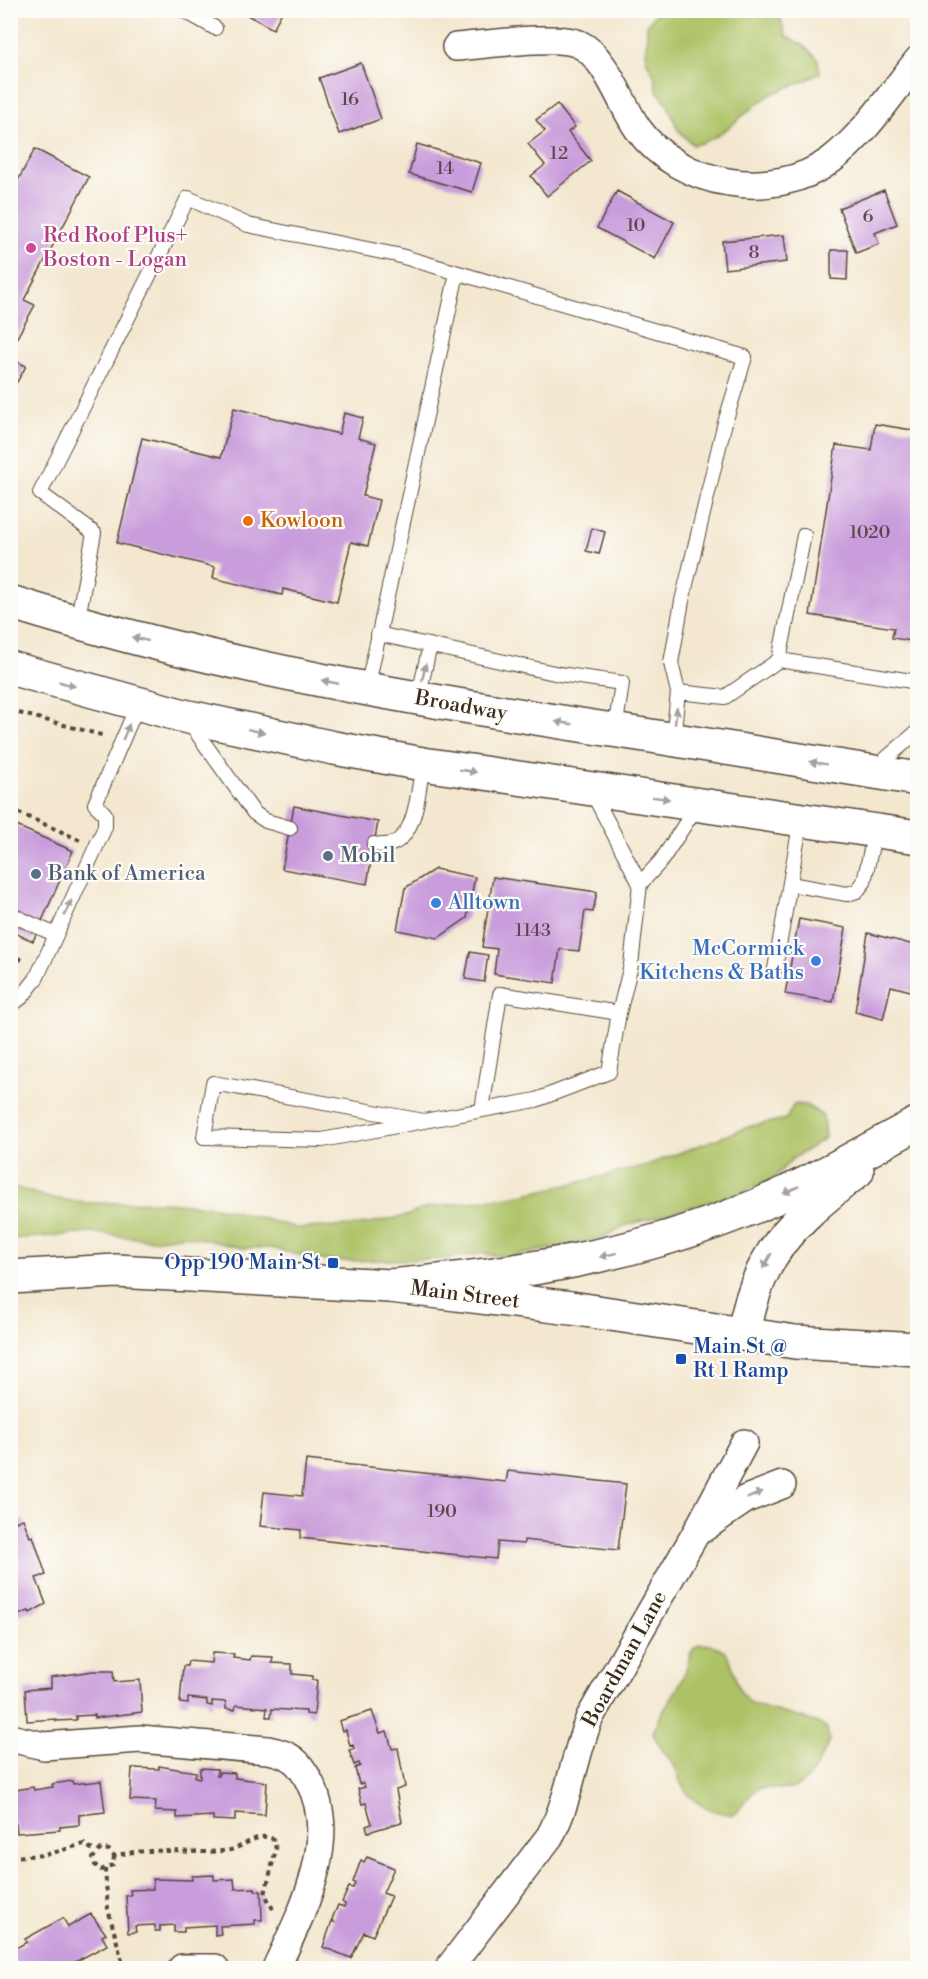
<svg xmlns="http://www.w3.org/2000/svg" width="928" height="1979" viewBox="0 0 928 1979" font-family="'Libre Bodoni',serif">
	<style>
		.green { fill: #adc266; stroke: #747642; stroke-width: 1.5 }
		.building { fill: #c99cdb }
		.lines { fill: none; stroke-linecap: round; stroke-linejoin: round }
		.lane-casing { stroke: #574639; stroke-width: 16 }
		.street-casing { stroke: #574639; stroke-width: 30 }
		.primary-casing { stroke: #574639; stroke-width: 36 }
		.highway-casing { stroke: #574639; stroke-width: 36 }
		.path { stroke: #574639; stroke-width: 4; stroke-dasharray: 4.5 4.5; stroke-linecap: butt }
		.lane { stroke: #fff; stroke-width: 14 }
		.street { stroke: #fff; stroke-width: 27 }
		.primary { stroke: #fff; stroke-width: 33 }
		.highway { stroke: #fff; stroke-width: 33 }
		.oneway { fill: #a79f9a }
		.hotel-dot { fill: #d1479c; stroke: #fdfcf7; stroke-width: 2 }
		.food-dot { fill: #e8710a; stroke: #fdfcf7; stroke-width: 2 }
		.service-dot { fill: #5c6f8a; stroke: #fdfcf7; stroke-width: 2 }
		.shop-dot { fill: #3f7fe0; stroke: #fdfcf7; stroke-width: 2 }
		.transit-dot { fill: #1a4fb4; stroke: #fdfcf7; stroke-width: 2 }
		.labels { text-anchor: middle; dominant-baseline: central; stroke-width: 4.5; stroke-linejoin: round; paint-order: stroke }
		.number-label { font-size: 18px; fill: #5e464d }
		.hotel-label { font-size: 21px; fill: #b23c85; stroke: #fdfcf7; text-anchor: start }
		.food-label { font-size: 21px; fill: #c56008; stroke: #fdfcf7; text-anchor: start }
		.street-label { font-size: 21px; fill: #3b2a1e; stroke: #fdfcf7 }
		.service-label { font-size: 21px; fill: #4e5e75; stroke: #fdfcf7; text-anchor: start }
		.shop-label { font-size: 21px; fill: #366cbe; stroke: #fdfcf7; text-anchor: start }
		.transit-label { font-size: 21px; fill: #164399; stroke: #fdfcf7; text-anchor: end }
	</style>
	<rect width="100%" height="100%" fill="#fdfcf7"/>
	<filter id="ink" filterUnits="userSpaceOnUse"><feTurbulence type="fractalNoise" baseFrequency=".0167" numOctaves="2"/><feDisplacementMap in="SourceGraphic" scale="12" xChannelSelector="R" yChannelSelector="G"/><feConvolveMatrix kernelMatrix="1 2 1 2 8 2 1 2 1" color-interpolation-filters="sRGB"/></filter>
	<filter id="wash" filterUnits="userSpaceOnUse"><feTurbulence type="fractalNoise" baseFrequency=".008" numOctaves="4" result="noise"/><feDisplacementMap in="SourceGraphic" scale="24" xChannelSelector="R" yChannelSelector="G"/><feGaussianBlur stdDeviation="1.35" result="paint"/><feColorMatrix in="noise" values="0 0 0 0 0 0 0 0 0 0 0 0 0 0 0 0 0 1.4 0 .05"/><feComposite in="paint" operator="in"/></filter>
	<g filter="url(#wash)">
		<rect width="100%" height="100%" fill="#f3e7cf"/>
		<path class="green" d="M659,10L778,11L786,36L803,45L818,59L820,73C804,83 788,86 772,94C744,109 726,139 693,145L678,130L667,103L657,91L654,75L646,60L647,24Z
			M794,1104L806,1105L823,1116L825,1138L792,1159L772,1180L731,1196L624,1226L600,1239L509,1257L481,1254L445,1259L339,1261L319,1260L271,1248H242L185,1235L153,1240L94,1233L11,1239V1186L46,1197L84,1203L167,1202L207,1206L231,1210L297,1228L354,1226L406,1216L425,1208L517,1196L588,1180L644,1166L751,1126L786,1119Z
			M701,1644C744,1645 725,1678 747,1700C755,1708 803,1717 818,1723L826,1728L830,1741C818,1762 808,1793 779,1789C772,1788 762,1786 756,1790C750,1794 741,1808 734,1815C711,1813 691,1803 680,1782C678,1776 677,1769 673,1764C665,1753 658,1746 653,1733C660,1711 678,1693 686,1670C690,1658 688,1649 701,1644Z"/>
		<g id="blocks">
			<path class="building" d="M238,10H283L273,29Z
				M361,63L381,119L339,134L319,78Z
				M557,104L575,127L568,132L591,161L547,196L531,176L545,165L528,144L545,131L536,120Z
				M417,144L481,163L472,192L409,174Z
				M35,149L89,177L24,300L35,305L15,341L10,339V195Z
				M884,190L897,224L875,233L879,244L856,253L839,208Z
				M617,191L674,222L655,259L597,228Z
				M784,235L787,262L725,269L722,241Z
				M831,250H848L847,280L831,279Z
				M10,358L26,366L17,382L10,378Z
				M234,408L339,434L344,413L363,418L358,438L376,443L363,496L379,500L368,546L351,542L337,602L283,589L282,595L213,578L215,567L117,543L142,438L221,457Z
				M875,424L918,431V642L892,638L894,628L810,615L836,445L871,450Z
				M592,528L605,532L599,554L586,551Z
				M294,806L378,822L367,884L282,869Z
				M10,823L73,851L33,941L10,931Z
				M435,869L475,877L467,918L438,938L397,930L405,888Z
				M493,877L597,892L593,912L585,911L579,951L560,949L555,983L494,974L497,949L482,947Z
				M799,919L846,928L833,1002L785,994Z
				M868,933L918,946V993L891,986L883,1019L855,1012Z
				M470,952L488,955L484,982L465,979Z
				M306,1460L506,1482L508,1471L626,1484L618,1550L524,1540V1544L498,1542L496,1559L300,1538L301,1530L260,1526L264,1492L302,1496Z
				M11,1514L14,1522L23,1519L30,1537L33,1536L46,1575L36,1578L46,1604L30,1613L29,1611L18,1615L10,1601Z
				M212,1653L234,1654L233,1658L250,1660L251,1656L273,1657L272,1663L292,1664V1674L312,1676V1680H317L314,1715L306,1714V1711L272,1709L271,1717H266L267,1708L236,1705L235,1710L226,1709V1702L212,1701V1706L207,1705V1700L188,1698V1704L180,1703L183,1666H187L188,1661L211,1663Z
				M93,1671H113L114,1682L140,1680L142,1712L95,1718V1715L76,1716V1720L56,1721V1719L27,1721L25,1690L51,1688V1677Z
				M372,1711L380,1733L387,1731L392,1749L398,1748L405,1787L396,1790L402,1822L368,1832L366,1826L372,1824L366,1803L362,1804L358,1789L365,1787L363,1783L359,1784L355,1768L360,1766L359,1763L354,1765L349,1750L354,1749L353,1745L350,1746L346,1730L342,1731L339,1721Z
				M159,1766L196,1772L195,1777L200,1778V1768L217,1769V1776H219V1772L235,1773V1778L267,1782L265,1815L235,1813V1821L213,1820V1816L177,1818V1812L155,1811L156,1801L130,1800L132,1768L159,1769Z
				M72,1781L73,1784L101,1781L105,1812L79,1815V1825L60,1827V1830L17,1833L16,1824H10V1791L33,1787L34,1790L53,1787L52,1784Z
				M367,1857L394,1868L383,1893L391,1896L373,1936L364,1932L351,1958L323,1947L332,1921L334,1922L332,1919L338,1905L344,1907L345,1904L342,1902L349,1887L353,1888L355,1883L353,1882L361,1860L364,1862Z
				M214,1875V1880L234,1879L235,1889L255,1888V1891H261L262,1920H255V1924L220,1926L221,1934L215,1935V1925L184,1927V1932H174V1925L160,1926V1931H155V1925L135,1926L136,1932L128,1933L126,1896L131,1895L130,1890L153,1889V1879L192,1880V1876Z
				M91,1914L106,1934L102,1936L107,1945L71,1964L70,1968H66L64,1964L56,1968H10L14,1962L10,1951L27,1942L25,1939L63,1918L68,1927Z"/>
		</g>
	</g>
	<g filter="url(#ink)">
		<use href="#blocks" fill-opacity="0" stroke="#574639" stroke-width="1.5"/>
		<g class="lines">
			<g class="lane-casing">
				<path id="lane" d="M183,10L215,28
					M77,623L94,533L40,493L188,198L248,225L397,255L745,357L724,426L682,601L671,663L678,692L673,739
					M378,634L559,674L622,683L615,731
					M779,660L804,535
					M367,689L457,273
					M678,692L725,697L779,660L918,682
					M418,699L430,645
					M189,722L254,813L266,821L290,828
					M874,769L918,731
					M374,844C417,854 417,793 423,764
					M640,884L661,861L697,806
					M790,884L847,894L857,891L864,882L875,831
					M10,914L56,935
					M775,969L801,819
					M10,1006L22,997L36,979L105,827V814L95,804L138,704
					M482,1110L500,994L619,1013
					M424,1121L213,1083L204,1137L322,1140L536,1100L609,1072L619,1013L631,965L640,884L591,790"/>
			</g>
			<g class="street-casing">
				<path id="street" d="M456,47C484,45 556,34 579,44C606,56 621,105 638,129C679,186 773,203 831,160C865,134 891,94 918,60
					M702,1529L746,1499L782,1485
					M10,1738L44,1746L140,1739L268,1750C290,1754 299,1761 309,1781C341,1840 301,1914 276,1968
					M182,1968H215
					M449,1968L550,1836C570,1799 574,1755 590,1717L696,1533L744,1443"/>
			</g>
			<g class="primary-casing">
				<path id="primary" d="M10,1277L116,1271L390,1286L571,1308L795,1342L918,1349"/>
			</g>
			<g class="highway-casing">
				<path id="highway" d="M10,602C219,668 435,703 651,736C740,750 829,765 918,779
					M10,668L184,716L334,748L423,764L918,837
					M390,1286C517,1274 637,1256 756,1206C812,1183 864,1152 918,1123
					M744,1334C757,1252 794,1221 857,1171"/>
			</g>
			<path class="path" d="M19,713L105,736
				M10,809L80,840
				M10,954L22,960
				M114,1856L113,1865L101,1870L95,1865L93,1858L101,1849L109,1850L114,1856C153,1845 191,1856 230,1850C245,1847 258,1831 273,1839L276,1849L265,1894L274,1911
				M10,1857L45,1855L84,1844L96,1852
				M105,1869L108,1909L124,1968"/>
			<use href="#lane" class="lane"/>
			<use href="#street" class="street"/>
			<use href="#primary" class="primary"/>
			<use href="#highway" class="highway"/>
		</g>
		<defs><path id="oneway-solid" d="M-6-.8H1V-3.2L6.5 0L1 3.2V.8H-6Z" transform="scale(1.5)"/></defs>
		<g class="oneway">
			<use href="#oneway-solid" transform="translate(140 639) rotate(-166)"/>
			<use href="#oneway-solid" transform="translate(424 672) rotate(-77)"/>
			<use href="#oneway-solid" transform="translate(330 682) rotate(-169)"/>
			<use href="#oneway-solid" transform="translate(67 684) rotate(16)"/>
			<use href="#oneway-solid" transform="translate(676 716) rotate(-83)"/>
			<use href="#oneway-solid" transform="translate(564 723) rotate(-171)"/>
			<use href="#oneway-solid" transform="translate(256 731) rotate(12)"/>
			<use href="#oneway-solid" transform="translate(126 732) rotate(-67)"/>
			<use href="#oneway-solid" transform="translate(818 763) rotate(-171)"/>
			<use href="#oneway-solid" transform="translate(468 771) rotate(9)"/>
			<use href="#oneway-solid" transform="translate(661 798) rotate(7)"/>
			<use href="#oneway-solid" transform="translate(68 908) rotate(-66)"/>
			<use href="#oneway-solid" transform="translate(791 1190) rotate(155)"/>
			<use href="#oneway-solid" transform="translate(608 1255) rotate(166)"/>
			<use href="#oneway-solid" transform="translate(767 1261) rotate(120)"/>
			<use href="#oneway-solid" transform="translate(755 1495) rotate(-24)"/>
		</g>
	</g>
	<circle class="hotel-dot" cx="31" cy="248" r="6"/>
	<circle class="food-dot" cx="248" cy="521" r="6"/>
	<g class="service-dot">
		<circle cx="328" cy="856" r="6"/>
		<circle cx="36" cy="874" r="6"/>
	</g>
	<g class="shop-dot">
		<circle cx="436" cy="903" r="6"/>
		<circle cx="816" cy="961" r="6"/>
	</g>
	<g class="transit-dot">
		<rect x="327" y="1257" width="12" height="12" rx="3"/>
		<rect x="675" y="1353" width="12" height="12" rx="3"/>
	</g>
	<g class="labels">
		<g class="number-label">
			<text x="350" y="99">16</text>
			<text x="559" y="153">12</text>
			<text x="445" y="168">14</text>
			<text x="868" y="216">6</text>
			<text x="636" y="225">10</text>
			<text x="754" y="252">8</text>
			<text x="870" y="532">1020</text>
			<text x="533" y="930">1143</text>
			<text x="442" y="1511">190</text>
		</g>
		<g class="hotel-label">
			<text x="43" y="236">Red Roof Plus+<tspan x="43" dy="24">Boston - Logan</tspan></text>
		</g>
		<g class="food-label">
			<text x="260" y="521">Kowloon</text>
		</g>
		<g class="street-label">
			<text transform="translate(461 706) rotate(10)">Broadway</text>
			<text transform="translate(465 1295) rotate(7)">Main Street</text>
			<text transform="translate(625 1659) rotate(-61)">Boardman Lane</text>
		</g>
		<g class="service-label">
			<text x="340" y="856">Mobil</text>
			<text x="48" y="874">Bank of America</text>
		</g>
		<g class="shop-label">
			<text x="448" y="903">Alltown</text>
			<text x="804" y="949" text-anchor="end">McCormick<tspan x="804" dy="24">Kitchens &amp; Baths</tspan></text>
		</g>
		<g class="transit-label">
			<text x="321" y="1263">Opp 190 Main St</text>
			<text x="693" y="1347" text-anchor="start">Main St @<tspan x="693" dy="24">Rt 1 Ramp</tspan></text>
		</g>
	</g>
	<rect width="928" height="1979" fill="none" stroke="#fdfcf7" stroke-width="36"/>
</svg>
